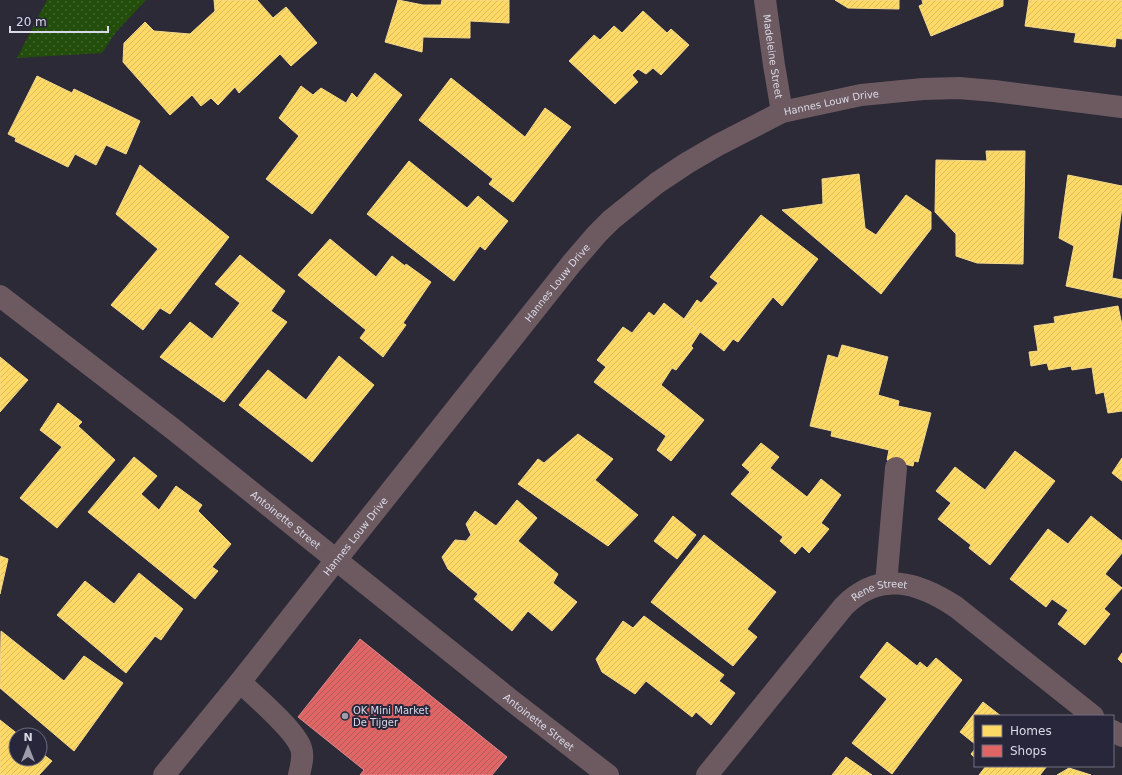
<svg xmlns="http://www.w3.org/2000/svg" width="1122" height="775" viewBox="0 0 1122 775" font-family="'DejaVu Sans',sans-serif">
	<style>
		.grass { fill: url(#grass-dots) }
		.homes { fill: url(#homes-hatch); stroke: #f4d98d }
		.shops { fill: url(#shops-hatch); stroke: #de898d }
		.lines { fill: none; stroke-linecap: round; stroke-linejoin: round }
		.minor { stroke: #6c5a60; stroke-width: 22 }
		.poi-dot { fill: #9e9caa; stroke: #28263a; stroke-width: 1.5 }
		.labels { text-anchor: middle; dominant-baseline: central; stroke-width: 4; stroke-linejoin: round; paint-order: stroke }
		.street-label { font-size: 10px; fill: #dbdae8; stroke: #28263a }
		.poi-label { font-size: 10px; fill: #dbdae8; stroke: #28263a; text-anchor: start }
	</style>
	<defs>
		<pattern id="grass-dots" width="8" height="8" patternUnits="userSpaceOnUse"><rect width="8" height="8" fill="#224d0a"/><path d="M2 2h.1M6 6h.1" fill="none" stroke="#42662e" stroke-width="1.8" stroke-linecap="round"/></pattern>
		<pattern id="homes-hatch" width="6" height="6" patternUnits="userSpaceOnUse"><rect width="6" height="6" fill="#ffd966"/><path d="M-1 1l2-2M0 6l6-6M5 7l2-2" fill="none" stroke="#d9bb60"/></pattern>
		<pattern id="shops-hatch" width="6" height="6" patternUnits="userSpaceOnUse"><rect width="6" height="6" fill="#e06666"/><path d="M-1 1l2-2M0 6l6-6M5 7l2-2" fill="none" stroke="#b15b5c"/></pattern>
	</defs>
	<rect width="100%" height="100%" fill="#2c2a36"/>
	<path class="grass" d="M47,0H146L116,32L102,53L17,58Z"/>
	<path class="homes" d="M214,0H257L273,18L286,7L317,43L291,66L280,54L239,93L235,87L218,105L211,98L201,106L192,95L170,115L123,62L124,43L145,22L154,31L190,34L215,11Z
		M398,0L423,5H441L442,0H509V23L470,21V38L423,37L422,52L385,42Z
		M835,0H899V9L848,8Z
		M922,0H1003V6L931,36L919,6L923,4Z
		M1029,0H1122V39L1116,38L1115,47L1074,42L1076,33L1025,26Z
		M643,11L667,33L671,29L689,45L661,75L653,68L646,74L638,69L632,75L638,82L615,104L569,61L594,35L600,40L614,26L622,33Z
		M375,73L402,95L312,214L266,179L299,136L279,118L301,86L313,95L321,88L346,103L352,93L357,98Z
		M37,76L72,93L74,89L140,121L126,154L106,145L96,165L75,154L68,167L15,141L16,138L8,134Z
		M451,78L525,137L545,108L571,127L513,202L489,184L493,179L419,120Z
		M986,151H1025L1023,264L977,263L956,256V234L935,212L936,160L987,161Z
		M409,161L467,208L478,196L508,221L485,250L480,246L454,281L367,214Z
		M140,165L229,237L170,314L160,308L143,330L111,305L158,249L116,214Z
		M859,174L865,228L876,235L906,195L931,212V229L881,294L782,210L823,204L822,179Z
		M1068,175L1122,186V207L1112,278L1122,280V298L1066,286L1074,246L1059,238Z
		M761,215L818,259L782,306L773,297L738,342L733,339L724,351L684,319L697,300L701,303L718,283L710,277Z
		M330,239L376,277L392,256L405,266L406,264L431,282L403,323L406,325L383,357L360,338L366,330L298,275Z
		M240,255L285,291L271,311L287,322L224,402L160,357L190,322L212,339L240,303L215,284Z
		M664,303L700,332L691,346L693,348L676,370L672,368L661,385L704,420L671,461L657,450L666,436L594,382L606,367L597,360L623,327L632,333L649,312L654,316Z
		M1118,306L1122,325V411L1108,413L1104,392L1096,394L1092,367L1072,370L1071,366L1049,370L1047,363L1031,366L1029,352L1038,351L1034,326L1055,323L1054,317Z
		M842,345L888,357L878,395L899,401L898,406L931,413L918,462L914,461L913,466L887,460L889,450L831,436L832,431L810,426L828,355L838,358Z
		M339,356L374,385L312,462L239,405L268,370L306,400Z
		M0,357L28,380L0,412Z
		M58,403L82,422L78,426L115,460L57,528L20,498L62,447L40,430Z
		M578,434L613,459L595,480L638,515L608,546L518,484L538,459L544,463Z
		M761,443L779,457L770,468L807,497L821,479L841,495L821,523L829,529L809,553L802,546L795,554L780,541L783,537L731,494L750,472L742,465Z
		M1015,451L1055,481L990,565L969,548L971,545L938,519L951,503L936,491L955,467L985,490Z
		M134,457L157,476L141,494L159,510L176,486L202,505L198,511L231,544L212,567L218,571L195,599L88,512Z
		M1122,458V481L1112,473Z
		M517,500L537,518L518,541L558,574L553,583L577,602L552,631L528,611L512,631L474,599L478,594L448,569L442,557L455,540L466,541L471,535L466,524L475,511L496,526Z
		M673,516L696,535L677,559L654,541Z
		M1091,516L1122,541V553L1105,574L1122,588L1104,609L1110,614L1085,645L1058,624L1068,610L1052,599L1046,607L1010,579L1048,529L1068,544Z
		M704,535L776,592L747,629L757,637L733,666L651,602Z
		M0,556L8,559L0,594Z
		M139,573L183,609L161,640L155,636L126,673L57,615L85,581L114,604Z
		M644,616L724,675L719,681L735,693L711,725L696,712L692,717L646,681L635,694L602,672L596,659L623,621L633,628Z
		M1,631L64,681L84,656L123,683L74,751L0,688Z
		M887,642L917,666L920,662L927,668L936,658L962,680L892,774L852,743L887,699L860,677Z
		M1122,653V663L1118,659Z
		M983,702L1001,716H975V744L960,732Z
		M0,720L19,735H16V759H40V752L52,761L39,775H0Z
		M975,749V758L971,754Z
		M846,757L872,775H832Z
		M986,766H1047L1040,775H979Z
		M1069,768L1091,775H1057Z"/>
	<path class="shops" d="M360,639L507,757L492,775H360L364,770L298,717Z"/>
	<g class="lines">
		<g class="minor">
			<path id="s1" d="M765,0L774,65L782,112"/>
			<path id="s2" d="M0,296L173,429L512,701L608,775"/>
			<path d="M886,584L896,468"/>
			<path d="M240,682C255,696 295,730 301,748C304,756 301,766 299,775"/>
			<path d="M1113,731L1122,736"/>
			<path id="s3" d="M164,775L240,682L336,560L572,263L597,234L611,220L657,183L687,163L718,145L782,112L861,95L923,89L959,88L994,91L1122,107"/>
			<path id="s4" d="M707,775L844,606C880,570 918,582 956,607L1093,716"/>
		</g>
	</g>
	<circle class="poi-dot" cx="345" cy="716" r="4"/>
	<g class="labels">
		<g class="street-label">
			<text stroke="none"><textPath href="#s1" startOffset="57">Madeleine Street</textPath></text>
			<text stroke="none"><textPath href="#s3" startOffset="966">Hannes Louw Drive</textPath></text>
			<text stroke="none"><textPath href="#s3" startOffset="630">Hannes Louw Drive</textPath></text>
			<text stroke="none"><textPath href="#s2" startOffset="363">Antoinette Street</textPath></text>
			<text stroke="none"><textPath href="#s3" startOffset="306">Hannes Louw Drive</textPath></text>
			<text stroke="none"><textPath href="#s4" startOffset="258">Rene Street</textPath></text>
			<text stroke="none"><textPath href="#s2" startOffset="687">Antoinette Street</textPath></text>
		</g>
		<g class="poi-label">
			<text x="353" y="710">OK Mini Market<tspan x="353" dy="12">De Tijger</tspan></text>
		</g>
	</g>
	<rect x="974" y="715" width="140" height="52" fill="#28263a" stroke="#706e80"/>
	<rect x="982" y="725" width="20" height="12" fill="#ffd966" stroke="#706e80"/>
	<text x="1010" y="735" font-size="12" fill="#dbdae8">Homes</text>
	<rect x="982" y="745" width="20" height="12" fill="#e06666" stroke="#706e80"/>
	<text x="1010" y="755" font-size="12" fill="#dbdae8">Shops</text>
	<g transform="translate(28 747)"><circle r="19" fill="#28263a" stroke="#706e80"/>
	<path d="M0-3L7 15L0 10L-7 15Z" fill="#9e9caa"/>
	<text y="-6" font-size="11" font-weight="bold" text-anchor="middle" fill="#dbdae8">N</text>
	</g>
	<path d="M10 26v6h98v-6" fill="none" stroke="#dbdae8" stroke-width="2"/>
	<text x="16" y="26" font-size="12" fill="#dbdae8" stroke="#28263a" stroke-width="3" paint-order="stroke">20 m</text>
</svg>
